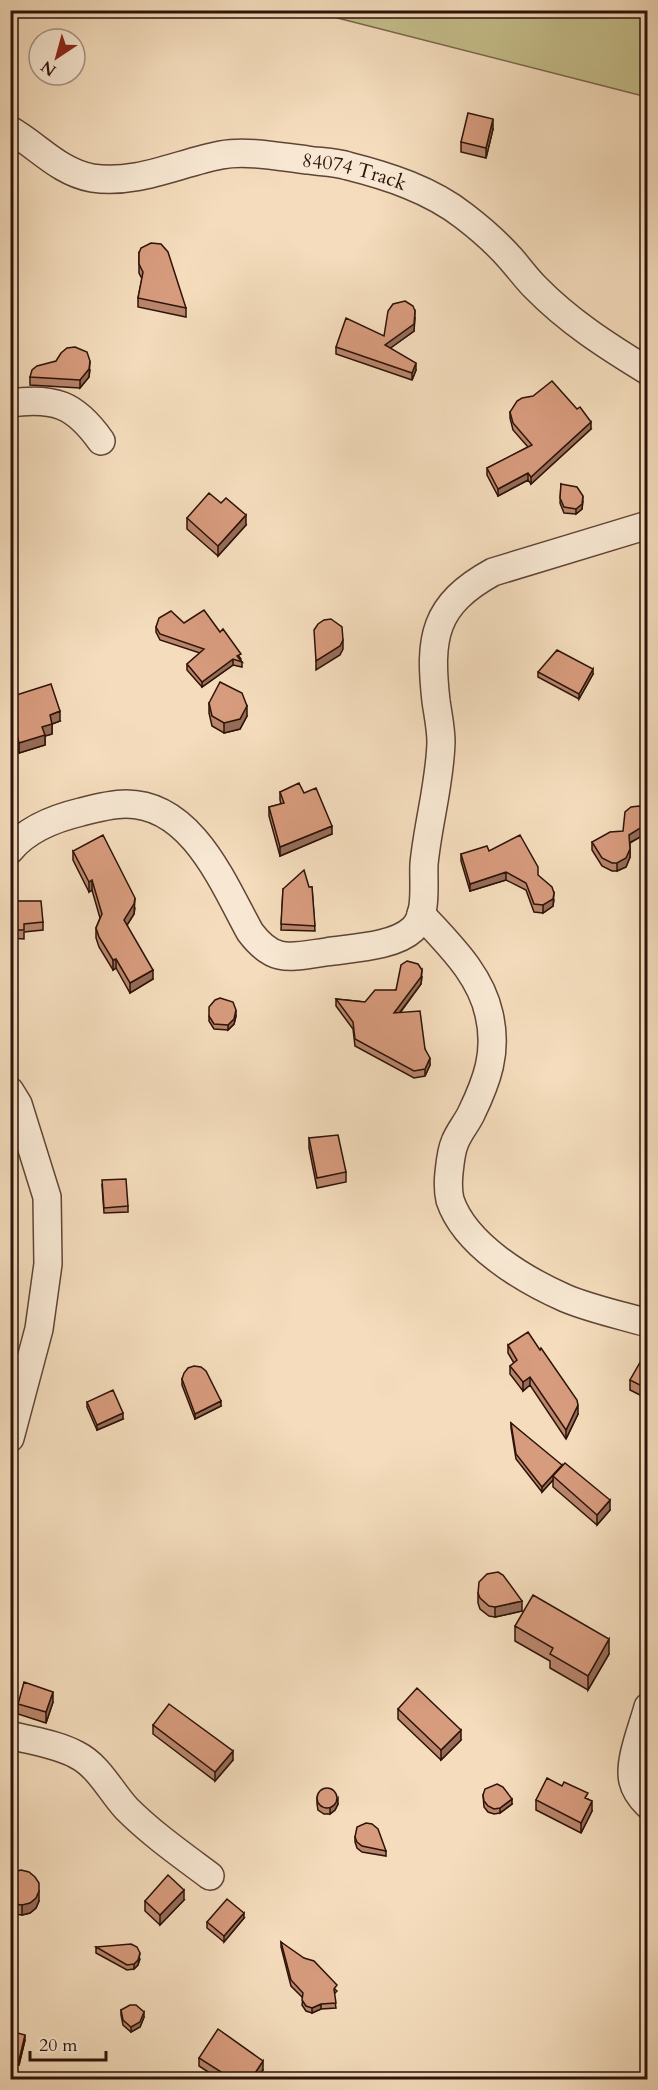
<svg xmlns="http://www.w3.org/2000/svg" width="658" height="2090" viewBox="0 0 658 2090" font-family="Cardo,serif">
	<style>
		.green { fill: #c4be8b; stroke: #78684a; stroke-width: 1.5 }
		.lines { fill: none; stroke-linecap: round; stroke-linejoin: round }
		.minor-casing { stroke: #5f4535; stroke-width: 30 }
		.minor { stroke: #f8e8d3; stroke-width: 27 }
		.wall { fill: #b9856c; stroke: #2d1308; stroke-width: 1.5 }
		.shaded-wall { fill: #966c58; stroke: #2d1308; stroke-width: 1.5 }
		.building { fill: #d79b7d; stroke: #2d1308; stroke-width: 1.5 }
		.labels { text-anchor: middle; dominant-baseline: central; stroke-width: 4.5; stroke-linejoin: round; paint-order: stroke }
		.street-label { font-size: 20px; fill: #2d1308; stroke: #f8e8d3 }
	</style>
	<rect width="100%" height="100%" fill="#f4dcbc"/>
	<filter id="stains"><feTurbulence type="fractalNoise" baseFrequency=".00333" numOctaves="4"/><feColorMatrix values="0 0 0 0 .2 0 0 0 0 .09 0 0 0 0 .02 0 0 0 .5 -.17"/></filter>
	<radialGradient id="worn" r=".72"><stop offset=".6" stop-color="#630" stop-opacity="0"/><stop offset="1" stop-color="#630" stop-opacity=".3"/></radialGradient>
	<path class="green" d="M310,11H647V97Z"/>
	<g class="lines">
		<g class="minor-casing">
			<g id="minor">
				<path id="s1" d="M10,130C38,146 59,172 92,178C136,185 179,163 221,155C247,150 281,157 307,160C321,162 335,162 348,166C388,176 431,190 464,216C481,229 497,243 511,259C519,268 526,278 535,287C568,321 607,346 648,371"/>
				<path d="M10,403C54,397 75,404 101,441"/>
				<path d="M10,850C27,829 56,818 81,812C96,808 112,804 126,804C192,804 223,883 250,932C274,964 290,957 326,952C351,948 394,947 413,929C428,915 423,883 424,864C428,823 440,783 441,742C441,729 438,715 436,701C429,638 433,605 493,572L648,525"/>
				<path d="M421,914C448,944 480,973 489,1014C498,1052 487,1081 471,1114C466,1124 459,1132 455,1142C451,1151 450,1163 449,1173C448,1182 448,1191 450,1200C465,1245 524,1280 565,1298C591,1309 620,1315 648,1323"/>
				<path d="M10,1091L18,1104L47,1197L48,1264L39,1329L10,1438"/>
				<path d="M648,1707C643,1726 628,1762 633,1781C635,1790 641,1798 648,1805"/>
				<path d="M10,1735C32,1741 57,1744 77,1755C99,1766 111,1792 127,1809C152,1834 182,1855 210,1876"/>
			</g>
		</g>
		<use href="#minor" class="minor"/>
	</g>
	<path class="wall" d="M493,129L486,158L461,152V142Z
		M139,253L186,308V317L138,307V298L142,279L139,273Z
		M415,318L414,331L390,348L416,370L412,380L336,354V347L384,336Z
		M90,370L89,377L80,388L30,385V377Z
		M510,412L591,429L531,484L528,480L498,496L487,475V468L528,447L513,430L510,418Z
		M561,484L583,501L582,509L576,514L564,513L560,503Z
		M187,518L246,525L218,556L187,529Z
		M184,623L220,632L241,659L240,660L242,662V667L233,665L202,687L187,670V664L200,653L160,640L156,632V627Z
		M538,672L593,674L579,699L538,677Z
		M10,697L60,721L52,724V734L45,736V745L19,753L17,746H15L10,738Z
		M209,703L247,716L240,729L224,733L212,726L209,713Z
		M280,792L304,793L332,834L280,856L269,816V807L281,804L280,800Z
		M647,830L642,836L630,843V857L626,867L617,871H612L602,866L592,850V842Z
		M73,851L135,908L134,914L127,925L153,979L130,993L116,968L113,970L99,947L96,938V928L100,918L92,890L89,892L73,860Z
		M489,851L538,875L554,900L553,906L543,913L534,912L526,890L506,880L470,891L461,861V854Z
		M312,887L315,931L281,930L283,889Z
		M10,901L43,922V930L24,932V939L10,938Z
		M422,977L421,984L400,1013L425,1049L430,1065L425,1076L414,1078L355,1046L353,1029L336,1006V999L365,1002L396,990Z
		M209,1016H236L234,1024L228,1030L214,1029L209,1021Z
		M309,1138L346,1172V1182L317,1188L309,1148Z
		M102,1185L128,1206V1212L104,1213Z
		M508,1345L578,1414L566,1439L530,1385L523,1391L510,1374V1366L514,1363L508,1353Z
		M648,1362V1404L644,1402V1397L630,1390V1380Z
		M182,1379L221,1406L195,1419L182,1385Z
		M87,1402L123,1419L97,1430L87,1407Z
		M511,1423L610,1510L597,1525L553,1487V1480L542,1492L516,1459L511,1428Z
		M478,1593L522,1611L495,1617L489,1616L480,1609L478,1603Z
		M515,1626L609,1654L588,1690L550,1668V1661L515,1641Z
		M53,1702L46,1723L18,1714V1704Z
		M398,1709L461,1740L441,1760L398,1719Z
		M153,1725L233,1760L215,1781L153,1734Z
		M483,1795L512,1804L500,1813L494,1814L488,1812L484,1807Z
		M317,1798L338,1804L335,1810L330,1814H324L318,1810L317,1804Z
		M588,1799L592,1811L581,1833L536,1810V1800Z
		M355,1837L386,1851V1856L362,1852L357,1848L355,1842Z
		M10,1875L39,1901L36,1908L30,1913L22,1915L14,1914L10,1911Z
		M184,1900L160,1925L145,1911V1901Z
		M244,1918L224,1942L207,1928V1922Z
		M281,1942L337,1991L334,1994L336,2008L321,2009L312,2013L306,2011L302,2005L303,1998L291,1986L281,1947Z
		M96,1947L140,1959L138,1965L134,1969L127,1970L96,1953Z
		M121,2010L144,2017L140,2027L131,2032L123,2025L121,2015Z
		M10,2031L25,2040L19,2065L10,2063Z
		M199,2058L263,2070L256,2079H219L199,2066Z"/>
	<path class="shaded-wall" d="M493,119V129L486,158V148Z
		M415,311L414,331L385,352V345Z
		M90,361L89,377L80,388V380Z
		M416,363V370L412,380V373Z
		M591,422V429L531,484V477Z
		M528,473V480L498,496V489Z
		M583,496L582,509L576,514V509Z
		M246,515V525L218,556V546Z
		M343,640V649L340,655L316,670V661Z
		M233,659V665L202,687V682Z
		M593,669V674L579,699V694Z
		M247,706V716L240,729L224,733V723Z
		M60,711V721L52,724V734L45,736V745L19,753V743L42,727L50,715Z
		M17,735V746H15V736Z
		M647,821V830L642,836L629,843V835Z
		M332,826V834L280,856V847Z
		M630,849V857L626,867L617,871V863Z
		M506,872V880L470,891V884Z
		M92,880V890L89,892V882Z
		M554,893L553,906L543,913V905Z
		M135,898L134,914L124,930V920Z
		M116,959V968L113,970V960Z
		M153,970V979L130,993V983Z
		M422,970L421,984L394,1020V1013Z
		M236,1010V1016L234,1024L228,1030V1025Z
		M430,1058V1065L425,1076V1069Z
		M530,1377V1385L523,1391V1382Z
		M221,1401V1406L195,1419V1414Z
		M578,1405V1414L566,1439V1430Z
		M123,1413V1419L97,1430V1425Z
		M562,1465V1471L553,1476V1480L542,1492V1487Z
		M610,1500V1510L597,1525V1515Z
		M522,1601V1611L495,1617V1607Z
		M609,1639V1654L588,1690V1676Z
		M53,1692V1702L46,1723V1712Z
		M461,1730V1740L441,1760V1750Z
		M233,1751V1760L215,1781V1772Z
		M338,1798V1804L335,1810L330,1814V1808Z
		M512,1799V1804L500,1813V1808Z
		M592,1801V1811L581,1833V1823Z
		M184,1890V1900L160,1925V1915Z
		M39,1891V1901L36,1908L30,1913L22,1915V1905Z
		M244,1913V1918L224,1942V1936Z
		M140,1953L138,1965L134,1969V1964Z
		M321,2004V2009L312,2013V2008Z
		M144,2012V2017L140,2027L131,2032V2027Z
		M25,2035V2040L19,2065V2060Z
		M263,2061V2070L256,2079H251Z"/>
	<path class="building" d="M468,113L493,119L486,148L461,142Z
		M151,243L161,244L168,252L186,308L138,298L143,272L139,264V253L141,248Z
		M405,301L413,306L415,311L414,324L385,345L416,363L412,373L336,347L346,318L384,336L388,311L393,304Z
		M75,347L87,352L90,361L89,369L80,380L30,377L32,370L37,366L56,361L61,353L67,348Z
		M552,381L577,409L580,407L591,422L531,477L528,473L498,489L487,468L532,445L513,423L510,412L517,401L522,398L533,396Z
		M561,484L577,487L583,496L582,504L576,509L564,507L560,498Z
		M209,493L221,503L226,498L246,515L218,546L187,518Z
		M204,610L220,632L223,629L241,654L237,656L242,662L233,659L202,682L187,664L204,649L160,634L156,627L159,618L171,611L184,623Z
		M331,619L342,627L343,640L340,646L316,661L314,630L318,624L324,620Z
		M557,650L593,669L579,694L538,672Z
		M220,682L242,693L247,706L240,719L224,723L212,716L209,703Z
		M51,684L60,711L50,715L52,724L42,727L45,735L19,743L17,735L15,736L10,728V697Z
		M299,783L304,793L316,788L332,826L280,847L269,807L284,803L280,792Z
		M639,806L645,811L647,821L642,827L629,835L630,849L626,858L617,863H612L602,858L592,842L610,832L623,831L625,812L631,807Z
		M103,835L135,898L134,904L124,920L153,970L130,983L116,959L113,960L99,937L96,928L102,914L92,880L89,882L73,851Z
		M520,835L538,867V875L552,887L554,893L553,899L543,905L534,904L526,883L506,872L470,884L461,854L487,846L489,851Z
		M304,870L309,887H312L315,926L281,924L283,889Z
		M10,901H41L43,922L24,924V930H10Z
		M407,961L418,964L422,970L421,977L394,1013L420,1011L425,1049L430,1058L425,1069L414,1071L355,1039L353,1022L336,999L365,1002L375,990H396L401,965Z
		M220,998L233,1002L236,1010L234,1019L228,1025L214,1024L209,1016V1007L215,1000Z
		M338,1135L346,1172L317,1178L309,1138Z
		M126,1179L128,1206L104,1208L102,1180Z
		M528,1332L540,1350L541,1348L577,1400L578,1405L566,1430L530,1377L523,1382L510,1366L517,1360L508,1345Z
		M642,1359L648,1362V1394L644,1392L646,1388L630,1380Z
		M194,1366L201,1367L206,1371L221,1401L195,1414L182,1379L184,1373L188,1368Z
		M113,1390L123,1413L97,1425L87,1402Z
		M511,1423L562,1465L542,1487L516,1454Z
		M565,1463L610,1500L597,1515L553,1476Z
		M498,1572L503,1575L522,1601L495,1607L489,1606L480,1598L478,1593L479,1582L487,1574Z
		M533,1595L609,1639L588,1676L550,1654L553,1648L515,1626Z
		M24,1682L53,1692L46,1712L18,1704Z
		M417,1688L461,1730L441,1750L398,1709Z
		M169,1704L233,1751L215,1772L153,1725Z
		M547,1778L562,1786L564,1782L588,1793L585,1798L592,1801L581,1823L536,1800Z
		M497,1784L503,1787L512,1799L500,1808L494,1809L488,1806L484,1801L483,1795L485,1789Z
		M317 1798a10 10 0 1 1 20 0a10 10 0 1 1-20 0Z
		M366,1823L372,1824L378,1829L386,1851L362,1846L357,1842L355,1837L357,1827Z
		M21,1870L29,1872L35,1877L39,1883V1891L36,1898L30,1903L22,1905L14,1904L10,1901V1875L14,1872Z
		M168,1875L184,1890L160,1915L145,1901Z
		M227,1899L244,1913L224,1936L207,1922Z
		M281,1942L304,1958L314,1961L337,1985L334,1989L336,2003L321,2004L312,2008L306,2006L302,2000L303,1993L291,1980Z
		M131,1944L137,1947L140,1953L138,1960L134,1964L127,1965L96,1947Z
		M130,2005H136L144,2012L140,2022L131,2027L123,2020L121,2010Z
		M218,2029L263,2061L251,2079H252H232L199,2058Z
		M10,2031L25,2035L19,2060L10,2058Z"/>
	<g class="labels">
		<g class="street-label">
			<text stroke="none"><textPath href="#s1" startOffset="363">84074 Track</textPath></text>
		</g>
	</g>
	<rect width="658" height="2090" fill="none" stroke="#f4dcbc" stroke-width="36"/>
	<rect x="12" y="12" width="634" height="2066" fill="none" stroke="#2d1308" stroke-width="3"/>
	<rect x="18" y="18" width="622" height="2054" fill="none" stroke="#2d1308" stroke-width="1.5"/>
	<g transform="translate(57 57) rotate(216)"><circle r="28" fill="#f8e8d3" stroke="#a79382" stroke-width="1.5"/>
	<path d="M0-4.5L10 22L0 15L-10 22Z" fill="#8f2418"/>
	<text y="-9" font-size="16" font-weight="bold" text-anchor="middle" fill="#2d1308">N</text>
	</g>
	<path d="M30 2051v9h76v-9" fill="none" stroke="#2d1308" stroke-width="3"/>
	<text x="39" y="2051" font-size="18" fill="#2d1308" stroke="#f8e8d3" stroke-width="4.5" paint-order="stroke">20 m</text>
	<rect width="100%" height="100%" filter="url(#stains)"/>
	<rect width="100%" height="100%" fill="url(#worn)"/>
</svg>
